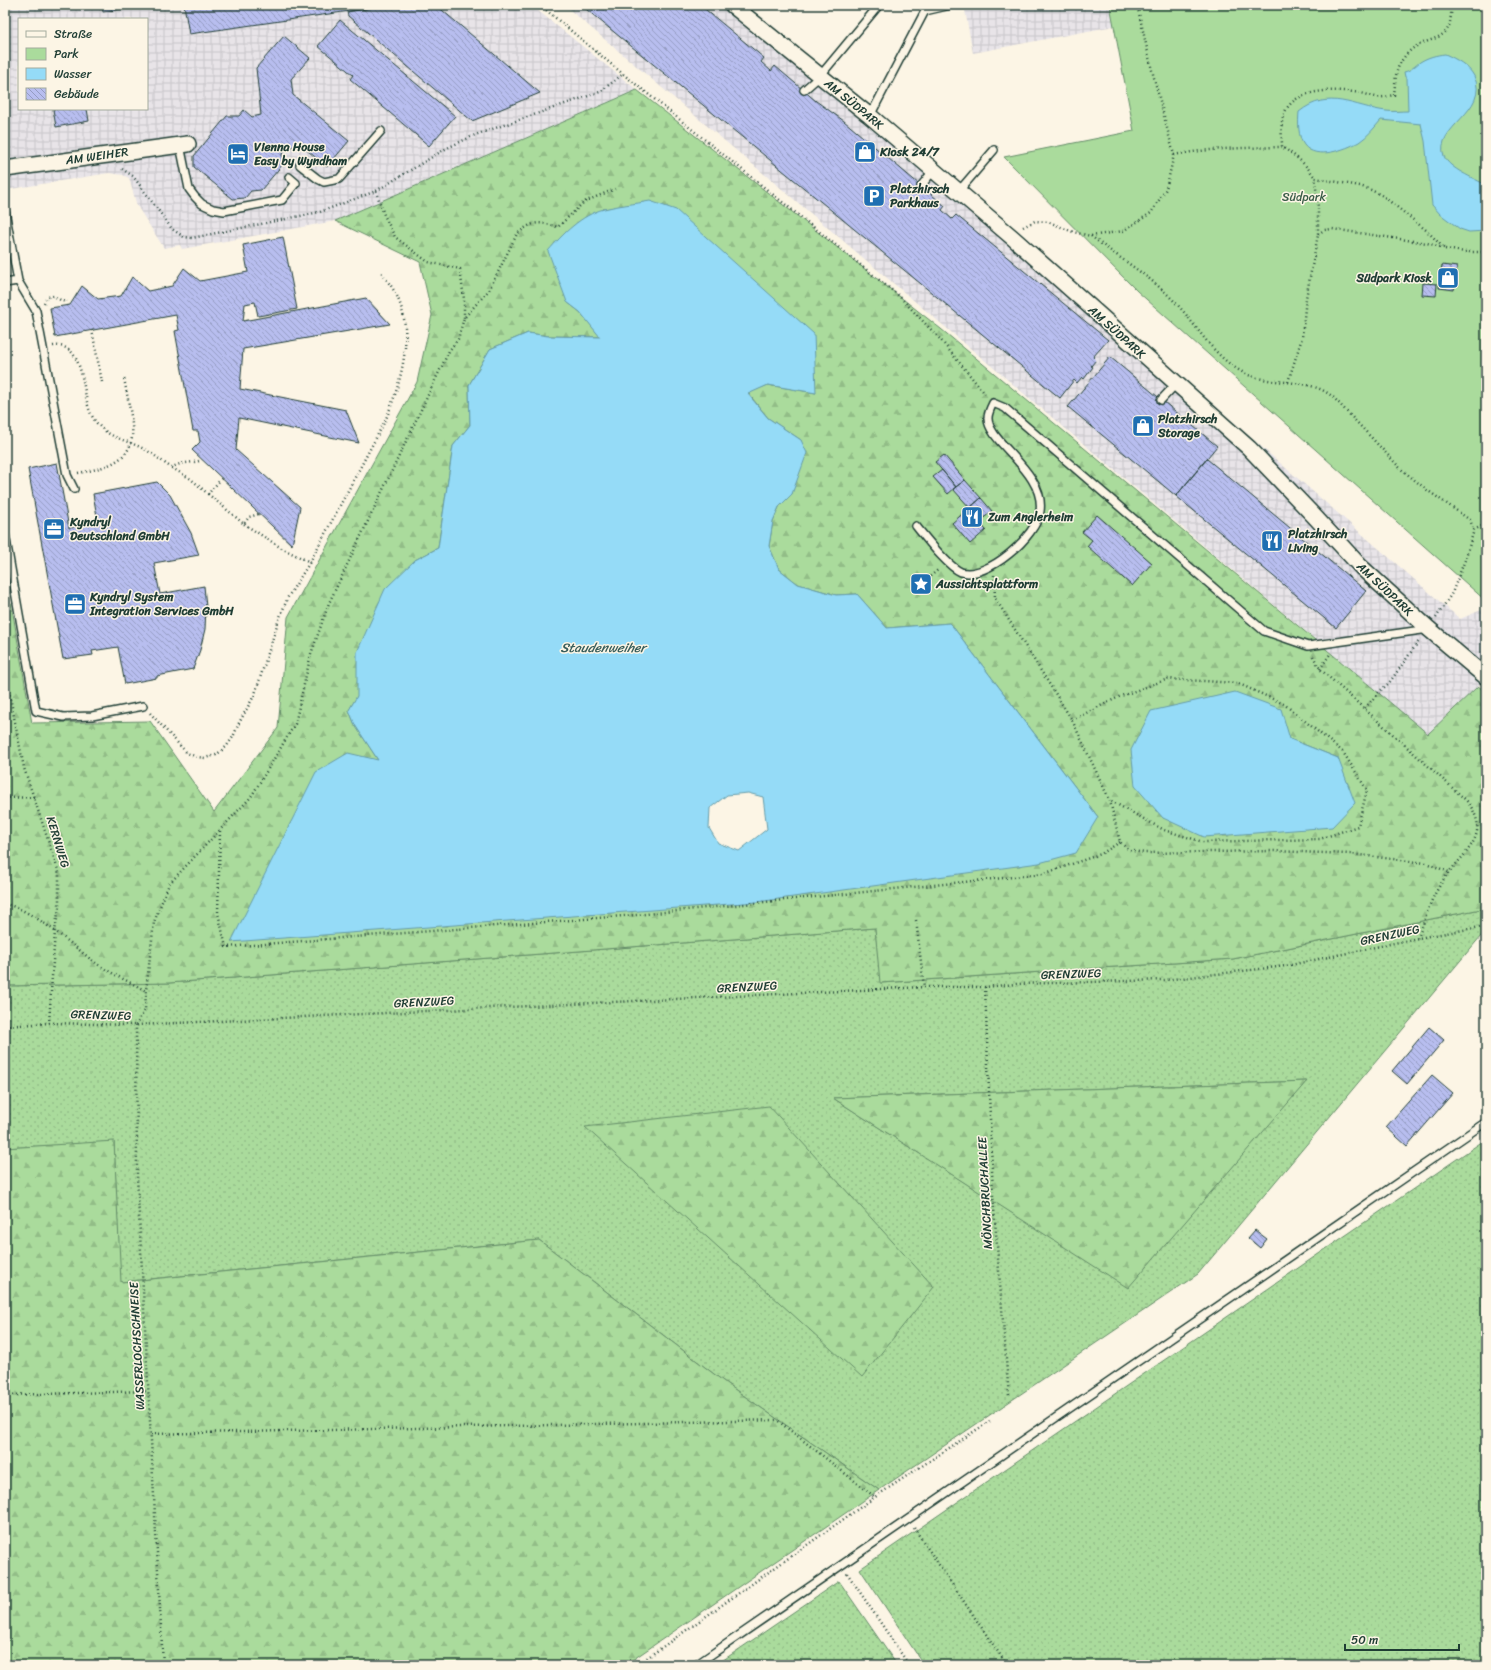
<svg xmlns="http://www.w3.org/2000/svg" width="1491" height="1670" viewBox="0 0 1491 1670" font-family="Sriracha,sans-serif">
	<style>
		.industrial { fill: url(#industrial-grid); fill-rule: evenodd }
		.grass { fill: url(#grass-dots); stroke: #648c68; fill-rule: evenodd }
		.forest { fill: url(#forest-firs); stroke: #648c68; fill-rule: evenodd }
		.green { fill: #aadb9c; stroke: #648c68 }
		.water { fill: #95dbf7; stroke: #669ca9; fill-rule: evenodd }
		.building { fill: url(#building-back-hatch); stroke: #1f3d34 }
		.lines { fill: none; stroke-linecap: round; stroke-linejoin: round }
		.lane-casing { stroke: #1f3d34; stroke-width: 10 }
		.street-casing { stroke: #1f3d34; stroke-width: 18 }
		.path { stroke: #1f3d34; stroke-width: 2.5; stroke-dasharray: 1 3; stroke-linecap: butt }
		.lane { stroke: #fcf5e5; stroke-width: 7 }
		.street { stroke: #fcf5e5; stroke-width: 15 }
		.labels { text-anchor: middle; dominant-baseline: central; stroke-width: 3; stroke-linejoin: round; paint-order: stroke }
		.street-label { font-size: 12px; fill: #1f3d34; stroke: #fcf5e5 }
		.poi-label { font-size: 12px; font-weight: bold; fill: #1f3d34; stroke: #fcf5e5; text-anchor: start }
		.park-label { font-size: 12px; fill: #3b5d49; stroke: #fcf5e5 }
		.water-label { font-size: 13px; font-style: italic; fill: #375d5b; stroke: #fcf5e5 }
	</style>
	<defs>
		<pattern id="industrial-grid" width="8" height="8" patternUnits="userSpaceOnUse"><rect width="8" height="8" fill="#e8e4e8"/><path d="M0 4h8M4 0v8" fill="none" stroke="#c7c4c8"/></pattern>
		<pattern id="grass-dots" width="8" height="8" patternUnits="userSpaceOnUse"><rect width="8" height="8" fill="#aadb9c"/><path d="M2 2h.1M6 6h.1" fill="none" stroke="#92bd87" stroke-width="1.8" stroke-linecap="round"/></pattern>
		<pattern id="forest-firs" width="22" height="20" patternUnits="userSpaceOnUse"><rect width="22" height="20" fill="#aadb9c"/><path d="M5 1l3.5 6h-7zM16 11l3.5 6h-7z" fill="#92bd87"/></pattern>
		<pattern id="building-back-hatch" width="6" height="6" patternUnits="userSpaceOnUse"><rect width="6" height="6" fill="#b8beef"/><path d="M-1 5l2 2M0 0l6 6M5-1l2 2" fill="none" stroke="#959cc2"/></pattern>
	</defs>
	<rect width="100%" height="100%" fill="#fcf5e5"/>
	<filter id="ink" filterUnits="userSpaceOnUse"><feTurbulence type="fractalNoise" baseFrequency=".025" numOctaves="2"/><feDisplacementMap in="SourceGraphic" scale="8" xChannelSelector="R" yChannelSelector="G"/><feConvolveMatrix kernelMatrix="1 2 1 2 8 2 1 2 1" color-interpolation-filters="sRGB"/></filter>
	<g filter="url(#ink)">
		<path class="industrial" d="M5,5H531L637,90L335,221L182,249L180,245L164,248L137,206L129,178L123,175L109,173L5,190ZM19,19H147V109H19Z
			M564,5H719L1235,424L1460,619L1486,608V678L1428,735Z
			M964,5H1110L1114,26L973,53Z"/>
		<path class="grass" d="M1486,908V930L1198,1274L879,1490L727,1384L539,1240L120,1282L114,1142L5,1148V986L169,983L875,928L881,983L1233,959ZM1306,1081L1128,1287L833,1098Z
			M1486,1139V1665H924L860,1569Z
			M839,1581L897,1665H716Z"/>
		<path class="forest" d="M637,90L941,329L1428,734L1478,686L1486,692V908L1233,959L880,983L875,928L169,983L5,986V602L11,603L32,723L150,721L214,812L278,728L288,617L417,382L432,315L420,262L335,221ZM625,206L816,393L768,385L748,393L768,418L801,440L792,494L779,507L773,521L769,546L779,569L798,584L836,595L857,594L887,628L950,623L1098,817L231,942L378,760L355,725L349,710L357,697L415,560L438,548L453,446L470,425L469,385L490,349L528,333L548,336L601,337L580,312L567,302L603,209ZM1290,739L1338,758L1163,818Z
			M1307,1081L1128,1288L833,1098Z
			M769,1106L934,1287L862,1377L585,1127Z
			M114,1141L121,1282L539,1240L727,1384L879,1490L625,1665H5V1148Z"/>
		<path class="green" d="M1110,5H1486V601L1137,291L1004,157L1134,131Z"/>
		<path class="water" d="M1445,54C1456,59 1468,65 1474,76C1491,111 1433,127 1444,156C1449,169 1474,178 1486,185V231L1469,232L1460,229L1440,214L1432,205L1425,141L1421,124L1381,120C1374,128 1368,136 1359,142C1346,149 1316,161 1304,145C1298,137 1298,122 1299,112C1329,88 1354,107 1386,111C1393,112 1401,111 1408,111L1407,78L1405,77L1404,72C1410,71 1415,66 1420,62C1428,57 1436,55 1445,54Z
			M650,201L676,210L814,334L816,393L768,385L748,394L768,418L801,440L807,453L792,494L779,507L773,521L769,546L779,569L798,584L836,595L857,594L887,628L950,623L1098,817L1076,853L1039,863L757,902L231,942L316,772L348,753L378,760L355,725L349,710L357,696V652L385,589L415,560L438,548L453,446L470,425L469,385L490,349L528,333L548,336L600,337L580,312L567,302L548,251C563,234 581,215 604,209C619,205 635,204 650,201ZM748,793L763,797L767,829L739,851L718,843L709,828L710,808L727,795Z
			M1235,692L1281,709L1290,739L1338,758L1355,803L1332,827L1204,837L1163,818L1135,786L1131,750L1151,711Z"/>
		<path class="building" d="M102,5H134V7L103,12Z
			M184,5H370L371,8L189,34Z
			M370,5H436L540,93L472,121L348,16L347,12L371,8Z
			M581,5H700L764,58L761,62L771,71L775,66L816,101L844,121L945,206L942,210L952,219L956,215L1108,340L1093,357L1096,360L1091,366L1093,367L1084,379L1082,377L1077,383L1074,380L1060,398Z
			M340,20L455,116L429,146L350,79L353,75L318,46Z
			M284,36L310,58L291,79L293,95L349,141L327,167L302,146L287,147L282,154L284,163L261,190L251,191L245,198L233,199L194,167V156L227,116H239L244,110L252,117L261,115L256,68Z
			M53,109H87L89,121L56,127Z
			M5,236L8,252L5,258Z
			M283,237L297,309L258,316L255,302L245,304L243,321L366,298L390,324L243,349L240,389L346,410L359,443L239,418L236,450L300,507L292,545L192,450L200,442L198,431H193L175,331L179,330L176,315L55,337L50,308L70,305L82,286L98,299L121,296L132,277L148,291L172,286L184,268L200,281L248,272L243,245Z
			M1442,265L1457,267L1454,290L1439,288Z
			M1423,283L1437,284L1436,296L1422,295Z
			M1110,357L1217,446L1176,496L1068,407Z
			M944,455L965,480L956,487L935,462Z
			M1207,459L1366,591L1336,628L1176,496Z
			M57,463L69,528L98,522L93,494L157,482L170,495L191,533L199,555L154,563L160,594L204,586L206,607L205,629L200,650L193,669L157,676V678L125,684L118,647L92,651L93,655L63,659L28,469Z
			M942,470L956,487L948,494L933,477Z
			M965,480L981,498L970,508L953,489Z
			M981,498L992,511L979,522L986,530L970,544L952,523Z
			M1097,515L1152,563L1132,586L1087,546L1092,540L1082,532Z
			M1429,1027L1444,1040L1407,1084L1392,1071Z
			M1432,1075L1453,1093L1407,1146L1386,1127Z
			M1255,1230L1267,1239L1260,1248L1248,1238Z"/>
		<g class="lines">
			<g class="lane-casing">
				<path id="lane" d="M925,11L951,5
					M804,90L820,76L879,5
					M870,116L925,11L924,5
					M180,145L189,189L195,197L202,204L213,209L224,211L282,200L296,183L289,177
					M300,165L318,179L324,182L339,179L381,131
					M921,186L933,171
					M958,192L994,150
					M5,211L18,281L36,311L67,475L74,489
					M5,283L18,281
					M1161,400L1176,384
					M916,526C926,538 948,567 961,572C987,580 1037,536 1040,511C1046,472 987,442 988,418C988,413 991,407 993,403L1005,408L1264,631L1308,646L1429,629
					M5,534L36,711L63,717L92,716L143,706
					M696,1665L1486,1122"/>
			</g>
			<g class="street-casing">
				<path id="street" d="M732,5L870,116L1013,238L1249,448L1315,517L1361,567L1429,629L1486,677
					M5,169L188,144"/>
			</g>
			<path class="path" d="M540,5L623,74L898,295L939,338L987,396
				M1452,5C1451,12 1451,20 1449,26C1444,38 1431,39 1421,44C1410,48 1400,60 1397,71C1395,78 1395,87 1394,95C1389,96 1382,98 1376,97C1371,96 1366,94 1361,93C1335,89 1287,86 1282,122C1281,130 1282,139 1282,147C1296,156 1306,164 1315,178L1360,186L1371,190L1383,196L1426,230L1445,249L1465,252H1486
				M1174,155C1210,148 1246,148 1282,147
				M122,169L133,176L172,229L184,237L192,238L320,212L376,191L447,148L475,135L600,92L623,74
				M376,191L384,215L395,237L428,262L460,269L464,299V318
				M1023,227L1035,221L1049,222L1073,232L1091,236L1123,231L1151,213L1166,189L1174,155L1152,70L1137,5
				M1318,234L1324,230L1332,229L1427,243L1444,248
				M1091,236C1117,257 1146,273 1170,297C1196,322 1210,355 1244,373C1272,387 1308,376 1333,397L1401,469L1427,490L1470,520L1474,530
				M44,303L47,297L54,296L62,301L67,302
				M92,330L102,382
				M53,346C86,342 81,394 91,414C103,438 123,438 144,449C154,454 162,462 172,468C181,461 191,464 202,460
				M1288,382L1302,338L1306,298L1318,235V207L1315,178
				M172,468L191,479L208,494L222,478
				M78,473C148,461 134,435 124,378
				M208,494L244,524L249,517L259,514
				M244,524L283,549L310,562L385,421C400,386 414,338 399,301C395,290 388,282 381,272
				M994,575L995,598L1072,720L1110,801L1120,842L1129,850L1144,853L1274,851L1351,854L1426,863L1449,872
				M921,584L939,569
				M1436,618L1452,593L1465,560L1474,530L1486,524
				M1313,656L1320,669L1466,800C1491,831 1470,848 1449,872C1444,878 1440,885 1436,892C1428,906 1424,923 1418,938
				M1320,669L1330,654
				M5,671L24,768L59,873V907L55,931L49,1023
				M1365,708L1380,691L1389,683L1419,641
				M150,713L187,753L197,757L205,758L216,755L226,747L233,737L239,723L255,694L278,622L288,597L310,562
				M1072,720L1121,696L1168,679L1237,683L1284,704L1343,752L1367,790L1358,826L1320,839L1203,842L1164,830L1111,801
				M5,798L34,797
				M220,831L218,913L226,947L636,915L1043,874L1101,854L1120,842
				M5,904C34,910 73,946 97,964C112,974 130,982 146,991
				M916,920L924,987
				M985,987L993,1195L1009,1397
				M5,1026L49,1023L136,1025L924,987H985L1016,984L1164,980L1286,966L1418,938L1486,926
				M5,1395L148,1391
				M151,1434L777,1420L875,1497
				M914,1528L1007,1665
				M847,1573L909,1665
				M163,1665L137,1177L136,1025L145,1010L146,991L154,922L169,884L251,797L295,724L311,654L329,603L449,351L458,339L464,318L489,290L517,234C533,221 538,221 558,227L584,202L615,189
				M637,1665L875,1497L990,1421"/>
			<use href="#lane" class="lane"/>
			<use href="#street" class="street"/>
		</g>
	</g>
	<defs>
		<g id="shop-square" transform="scale(1.15)"><rect x="-9" y="-9" width="18" height="18" rx="4" fill="#1f6fb2" stroke="#fcf5e5"/><path d="M-5-2.5h2.3a2.7 3.5 0 0 1 5.4 0H5L5.5 6h-11ZM-1.5-2.5h3a1.5 2.3 0 0 0-3 0Z" fill="#fff"/></g>
		<g id="hotel-square" transform="scale(1.15)"><rect x="-9" y="-9" width="18" height="18" rx="4" fill="#1f6fb2" stroke="#fcf5e5"/><path d="M-6-4.5h1.5V1H6V5H4.5V3h-9V5H-6ZM-4 0a1.8 1.8 0 1 1 3.6 0ZM.5 0V-2.5h3Q6-2.5 6 0Z" fill="#fff"/></g>
		<g id="parking-square" transform="scale(1.15)"><rect x="-9" y="-9" width="18" height="18" rx="4" fill="#1f6fb2" stroke="#fcf5e5"/><path d="M-3.5-5.5H1a3.5 3.5 0 0 1 0 7H-1V5.5H-3.5ZM-1-3.4V-.6H.8a1.4 1.4 0 0 0 0-2.8Z" fill="#fff"/></g>
		<g id="restaurant-square" transform="scale(1.15)"><rect x="-9" y="-9" width="18" height="18" rx="4" fill="#1f6fb2" stroke="#fcf5e5"/><path d="M-5-6h1v4h1v-4h1v4h1v-4h1v5L-1.5 .5V6h-2V.5L-5-1ZM5-6V6H3V1.5H1.5Q1.5-4 5-6Z" fill="#fff"/></g>
		<g id="office-square" transform="scale(1.15)"><rect x="-9" y="-9" width="18" height="18" rx="4" fill="#1f6fb2" stroke="#fcf5e5"/><path d="M-6-3h4V-5.5h4V-3h4V5H-6ZM-1-4.5V-3h2v-1.5ZM-6 0V1H6V0Z" fill="#fff"/></g>
		<g id="sight-square" transform="scale(1.15)"><rect x="-9" y="-9" width="18" height="18" rx="4" fill="#1f6fb2" stroke="#fcf5e5"/><path d="M0-6L1.8-2.2L6-1.7L2.9 1.2L3.7 5.4L0 3.3L-3.7 5.4L-2.9 1.2L-6-1.7L-1.8-2.2Z" fill="#fff"/></g>
	</defs>
	<g fill-rule="evenodd">
		<use href="#shop-square" x="865" y="152"/>
		<use href="#hotel-square" x="238" y="154"/>
		<use href="#parking-square" x="874" y="196"/>
		<use href="#shop-square" x="1448" y="278"/>
		<use href="#shop-square" x="1143" y="426"/>
		<use href="#restaurant-square" x="972" y="517"/>
		<use href="#office-square" x="54" y="529"/>
		<use href="#restaurant-square" x="1272" y="541"/>
		<use href="#sight-square" x="921" y="584"/>
		<use href="#office-square" x="75" y="604"/>
	</g>
	<g class="labels">
		<g class="street-label">
			<text transform="translate(854 104) rotate(39)">AM SÜDPARK</text>
			<text transform="translate(97 156) rotate(-8)">AM WEIHER</text>
			<text transform="translate(1117 332) rotate(42)">AM SÜDPARK</text>
			<text transform="translate(1385 589) rotate(43)">AM SÜDPARK</text>
			<text transform="translate(58 842) rotate(73)">KERNWEG</text>
			<text transform="translate(1390 935) rotate(-12)">GRENZWEG</text>
			<text transform="translate(1071 974) rotate(-2)">GRENZWEG</text>
			<text transform="translate(747 987) rotate(-3)">GRENZWEG</text>
			<text transform="translate(424 1002) rotate(-3)">GRENZWEG</text>
			<text transform="translate(101 1015) rotate(2)">GRENZWEG</text>
			<text transform="translate(985 1193) rotate(-93)">MÖNCHBRUCHALLEE</text>
			<text transform="translate(137 1346) rotate(-93)">WASSERLOCHSCHNEISE</text>
		</g>
		<g class="poi-label">
			<text x="254" y="147">Vienna House<tspan x="254" dy="14">Easy by Wyndham</tspan></text>
			<text x="880" y="152">Kiosk 24/7</text>
			<text x="890" y="189">Platzhirsch<tspan x="890" dy="14">Parkhaus</tspan></text>
			<text x="1432" y="278" text-anchor="end">Südpark Kiosk</text>
			<text x="1158" y="419">Platzhirsch<tspan x="1158" dy="14">Storage</tspan></text>
			<text x="988" y="517">Zum Anglerheim</text>
			<text x="70" y="522">Kyndryl<tspan x="70" dy="14">Deutschland GmbH</tspan></text>
			<text x="1288" y="534">Platzhirsch<tspan x="1288" dy="14">Living</tspan></text>
			<text x="936" y="584">Aussichtsplattform</text>
			<text x="90" y="597">Kyndryl System<tspan x="90" dy="14">Integration Services GmbH</tspan></text>
		</g>
		<g class="park-label">
			<text x="1304" y="197">Südpark</text>
		</g>
		<g class="water-label">
			<text x="603" y="647">Staudenweiher</text>
		</g>
	</g>
	<rect width="1491" height="1670" fill="none" stroke="#fcf5e5" stroke-width="20"/>
	<rect x="10" y="10" width="1471" height="1650" fill="none" stroke="#1f3d34" stroke-width="1.5" filter="url(#ink)"/>
	<rect x="18" y="18" width="130" height="92" fill="#fcf5e5" stroke="#a4ab9e"/>
	<rect x="26" y="31" width="20" height="6" fill="#fcf5e5" stroke="#a4ab9e"/>
	<text x="54" y="38" font-size="12" fill="#1f3d34">Straße</text>
	<rect x="26" y="48" width="20" height="12" fill="#aadb9c" stroke="#a4ab9e"/>
	<text x="54" y="58" font-size="12" fill="#1f3d34">Park</text>
	<rect x="26" y="68" width="20" height="12" fill="#95dbf7" stroke="#a4ab9e"/>
	<text x="54" y="78" font-size="12" fill="#1f3d34">Wasser</text>
	<rect x="26" y="88" width="20" height="12" fill="url(#building-back-hatch)" stroke="#a4ab9e"/>
	<text x="54" y="98" font-size="12" fill="#1f3d34">Gebäude</text>
	<path d="M1345 1644v6h114v-6" fill="none" stroke="#1f3d34" stroke-width="2"/>
	<text x="1351" y="1644" font-size="12" fill="#1f3d34" stroke="#fcf5e5" stroke-width="3" paint-order="stroke">50 m</text>
</svg>
